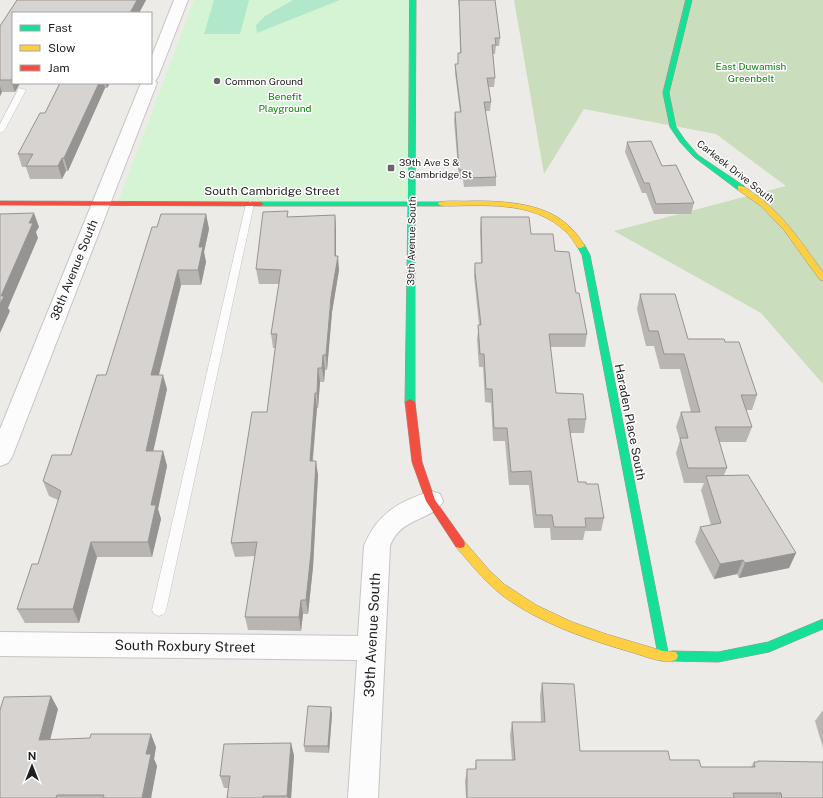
<svg xmlns="http://www.w3.org/2000/svg" width="823" height="798" viewBox="0 0 823 798" font-family="'Public Sans',sans-serif">
	<style>
		.forest { fill: #caddbc }
		.park { fill: #d5f4d3 }
		.pitch { fill: #b1e7cb }
		.lines { fill: none; stroke-linecap: round; stroke-linejoin: round }
		.lane-casing { stroke: #c6c5c4; stroke-width: 1 }
		.street-casing { stroke: #c6c5c4; stroke-width: 2 }
		.fast-casing { stroke: #98987e; stroke-width: 1 }
		.slow-casing { stroke: #98987e; stroke-width: 1 }
		.jam-casing { stroke: #98987e; stroke-width: 1 }
		.lane { fill: #fcfcfc; fill-rule: evenodd }
		.street { fill: #fcfcfc; fill-rule: evenodd }
		.fast { fill: #16e098; fill-rule: evenodd }
		.slow { fill: #ffcf43; fill-rule: evenodd }
		.jam { fill: #f24e42; fill-rule: evenodd }
		.wall { fill: #b8b5b3 }
		.shaded-wall { fill: #969492 }
		.building { fill: #d6d3d0; stroke: #969492 }
		.poi-dot { fill: #676665; stroke: #fff; stroke-width: 1.5 }
		.labels { text-anchor: middle; dominant-baseline: central; stroke-width: 3; stroke-linejoin: round; paint-order: stroke }
		.far-park-label { font-size: 10px; fill: #088407; stroke: #fff }
		.far-poi-label { font-size: 10px; fill: #1f1f1f; stroke: #fff; text-anchor: start }
		.far-street-label { font-size: 10px; fill: #1f1f1f; stroke: #fff }
		.street-label { font-size: 12px; fill: #1f1f1f; stroke: #fff }
		.near-street-label { font-size: 14px; fill: #1f1f1f; stroke: #fff }
	</style>
	<rect width="100%" height="100%" fill="#edebe8"/>
	<path class="forest" d="M514,0H823V384L761,313L614,231L786,186L716,134L584,109L544,174Z"/>
	<path class="park" d="M194,0H414L415,204L117,205Z"/>
	<path class="pitch" d="M214,0H249L240,34H204Z
		M293,0H340L257,33L256,25L265,16Z"/>
	<g class="lines">
		<g class="lane-casing">
			<path id="lane" d="M19,88L26,90L4,131L0,133V124Z
				M250,201L254,204L166,610L164,614L159,616L154,614L152,610L246,204Z"/>
		</g>
		<g class="street-casing">
			<path id="street" d="M174,0H188L158,77L155,81L157,83L12,457L8,463L0,466V429L141,83H151V58Z
				M431,491L440,494L443,501C433,521 400,517 390,546L378,798H348L357,660L0,656V632L358,636L364,546C377,513 399,502 431,491Z"/>
		</g>
		<g class="fast-casing">
			<path id="fast" d="M410,0H416L415,202H442L446,204L442,206H415V402L410,405L405,402L408,206H260L256,204L260,202H408Z
				M686,0H692L669,93L676,127L685,140L698,155L744,186V190H738L694,157L680,142L670,127L663,93Z
				M578,244H584L590,255L668,652L672,651L718,652L768,642L823,619V629L769,652L718,662L672,661L668,659L663,661L659,660L582,255L577,246Z"/>
		</g>
		<g class="slow-casing">
			<path id="slow" d="M738,186C745,185 750,191 754,194C784,214 802,244 823,272V280H820L784,230L761,206L738,190Z
				M439,202C450,200 462,202 473,201C506,201 548,203 572,229C577,234 581,240 585,246L581,248H578C574,242 570,235 565,231C532,200 484,206 442,206L438,204Z
				M460,540L464,541L489,570L504,584L536,605L572,622L606,634L663,651L676,652L678,656L676,660C663,664 647,657 634,653C589,640 541,624 503,596C485,582 471,564 456,547L455,544L456,541Z"/>
		</g>
		<g class="jam-casing">
			<path id="jam" d="M0,201L260,202L264,204L260,206L0,205Z
				M410,399L415,402L422,462L435,500L464,541L465,544L464,547L460,548L456,547L426,501L412,462L405,402Z"/>
		</g>
		<use href="#lane" class="lane"/>
		<use href="#street" class="street"/>
		<use href="#fast" class="fast"/>
		<use href="#slow" class="slow"/>
		<use href="#jam" class="jam"/>
	</g>
	<path class="wall" d="M17,0H146L139,13H13V83H20L15,92H2L0,96V26Z
		M458,0H495L500,38L499,46H496L495,54H493L495,78L494,87H489L491,102L490,111H485L496,177V186L464,187L463,179H459L454,121L455,112H460L455,73V64H458V53H460L459,9Z
		M60,83H110L107,88H105L68,171H66L62,179H30L26,167H22L18,154L45,113Z
		M627,142L662,166L694,203L691,214H654L646,193H642L625,152Z
		M206,214L209,229L204,252L206,262L201,285H181L159,375L167,389L153,451H163L167,466L158,509L161,519L152,557H97L79,623H25L17,609L38,564L58,500L49,496L43,481L71,455L106,375L157,227Z
		M335,215L336,230V256L339,270L332,312L327,370H325L324,382H320L318,408H317L313,461L318,475L313,567L308,614H303L301,631L248,630L245,617L255,556L235,557L231,543L267,412L275,348H273L271,334L279,284H259L256,269L289,217Z
		M481,217L531,234L555,251L576,293L587,334L585,347H550L556,393L586,419L584,433H570L578,482L586,484L604,518L601,531H585L583,540H551L550,528H534L529,485H509L505,441H493L491,403L485,402L483,367H479L477,339L479,325L475,286L474,276L475,263H481L480,230Z
		M640,294L688,339L725,342L757,395L752,410H746L752,427L746,442H719L727,468L724,475L796,553L789,568L739,578L737,574L714,579L695,542L700,527L711,525L701,490L704,483H684L676,453L680,440L676,427L681,412H691L680,369H660L654,346H646L637,309Z
		M542,683L580,751L670,760L701,767H751L754,762H757L758,761L823,798H466L465,781L467,769H475L476,760H512L510,735L512,722H541L540,696Z
		M58,709L50,739L156,747L154,759L157,766L151,798H0Z
		M823,710V748L815,721Z
		M332,714L329,753L305,752L304,746Z
		M291,743L294,756L291,798H227L228,788H224L220,776Z"/>
	<path class="shaded-wall" d="M137,0H146L139,13H130Z
		M13,77V83H20L15,92L11,80Z
		M99,83H104L105,88L68,171L64,158Z
		M106,83H110L107,88Z
		M0,86L2,92L0,96Z
		M62,158L66,171L62,179L58,166Z
		M34,213L39,227L36,232L38,238L8,308L10,311L0,333V304L1,296L29,223Z
		M206,214L209,229L204,252L206,262L201,285L198,270L199,247Z
		M335,215L336,230V267L338,256L339,270L332,312L327,370L326,355L335,256Z
		M178,270L181,285L155,390L151,375Z
		M323,355L325,370L324,382L322,368Z
		M318,368L320,382L318,408L317,393Z
		M163,375L167,389L150,466L146,451Z
		M315,393L317,408L311,475L310,461Z
		M163,451L167,466L158,509L161,519L152,557L148,542L151,505Z
		M316,461L318,475L313,567L308,614L306,600Z
		M91,542L97,557L79,623L73,609Z
		M796,553L789,568L739,578L745,563Z
		M743,560L737,574L714,579L720,564Z
		M301,600L303,614L301,631L299,617Z
		M51,696L58,709L47,752L39,740Z
		M331,707L332,714L329,753L328,746Z
		M151,734L156,747L154,759L157,766L151,798H142L146,754Z
		M291,743L294,756L291,798H288L287,796Z"/>
	<path class="building" d="M17,0H137L130,13H13V77L11,80H0V26Z
		M459,0H495L500,38H495L496,45H492L495,78H487L491,102H484L496,177L464,178L463,170H459L455,112H461L455,64H458V53H461Z
		M60,83H99L64,158H62L58,166H26L33,154H18L40,113H45Z
		M651,141L662,166L676,165L694,203L656,204L649,183H644L627,142Z
		M288,211L287,217L335,215V256H338L331,297L326,355H323L322,368H318L317,393H315L310,461H316L311,553L306,600H301L299,617H245L257,542L231,543L252,412H267L277,334H271L281,270L256,269L263,212Z
		M34,213L29,223H33L1,296H4L0,304V214Z
		M161,214H206L199,247H203L198,270H178L151,375H163L146,451H163L151,505H156L148,542H91L73,609H17L32,564H38L61,491L43,481L52,455H71L97,375H106L152,227H157Z
		M481,217H529L531,234H553L555,251L569,252L576,293H579L587,334H549L556,393L583,394L586,419H568L578,482H586V484H598L604,518H585L586,527H554L552,515H536L531,471L511,472L507,428H494L492,389H486L484,354H480L478,325H481L475,272V263H482Z
		M640,294H675L688,339H724L725,342H739L757,395H741L752,427H715L727,468H688L680,438H688L681,412H700L684,354H664L658,331H649Z
		M748,475L796,553L745,563L743,560L720,564L700,527L721,523L706,476Z
		M542,683L574,684L580,751H668L670,760H699L701,767H755L754,762H758V761L823,762V798H782L781,793H733L734,798H467V769H476V760H515L512,722H545Z
		M51,696L39,740L90,738L91,734H151L146,754H151L142,798H103L104,795H57L56,798H0V710L4,697Z
		M308,706L331,707L328,746H304Z
		M291,743L287,796H263V798H227L230,776H220L224,744Z"/>
	<g class="poi-dot">
		<circle cx="217" cy="81" r="4"/>
		<rect x="387" y="164" width="8" height="8" rx="2"/>
	</g>
	<g class="labels">
		<g class="far-park-label">
			<text x="751" y="66">East Duwamish<tspan x="751" dy="12">Greenbelt</tspan></text>
			<text x="285" y="96">Benefit<tspan x="285" dy="12">Playground</tspan></text>
		</g>
		<g class="far-poi-label">
			<text x="225" y="81">Common Ground</text>
			<text x="399" y="162">39th Ave S &amp;<tspan x="399" dy="12">S Cambridge St</tspan></text>
		</g>
		<g class="far-street-label">
			<text transform="translate(736 171) rotate(38)">Carkeek Drive South</text>
			<text transform="translate(411 241) rotate(-89)">39th Avenue South</text>
		</g>
		<g class="street-label">
			<text x="272" y="191">South Cambridge Street</text>
			<text transform="translate(74 270) rotate(-68)">38th Avenue South</text>
			<text transform="translate(630 422) rotate(79)">Haraden Place South</text>
		</g>
		<g class="near-street-label">
			<text transform="translate(372 635) rotate(-87)">39th Avenue South</text>
			<text transform="translate(185 646) rotate(1)">South Roxbury Street</text>
		</g>
	</g>
	<rect x="12" y="12" width="140" height="72" fill="#ffffff" stroke="#a5a5a5"/>
	<rect x="20" y="25" width="20" height="6" fill="#16e098" stroke="#a5a5a5"/>
	<text x="48" y="32" font-size="12" fill="#1f1f1f">Fast</text>
	<rect x="20" y="45" width="20" height="6" fill="#ffcf43" stroke="#a5a5a5"/>
	<text x="48" y="52" font-size="12" fill="#1f1f1f">Slow</text>
	<rect x="20" y="65" width="20" height="6" fill="#f24e42" stroke="#a5a5a5"/>
	<text x="48" y="72" font-size="12" fill="#1f1f1f">Jam</text>
	<g transform="translate(32 766)" stroke="#ffffff" stroke-width="3" paint-order="stroke">
	<path d="M0-3L7 15L0 10L-7 15Z" fill="#1f1f1f"/>
	<text y="-6" font-size="11" font-weight="bold" text-anchor="middle" fill="#1f1f1f">N</text>
	</g>
</svg>
